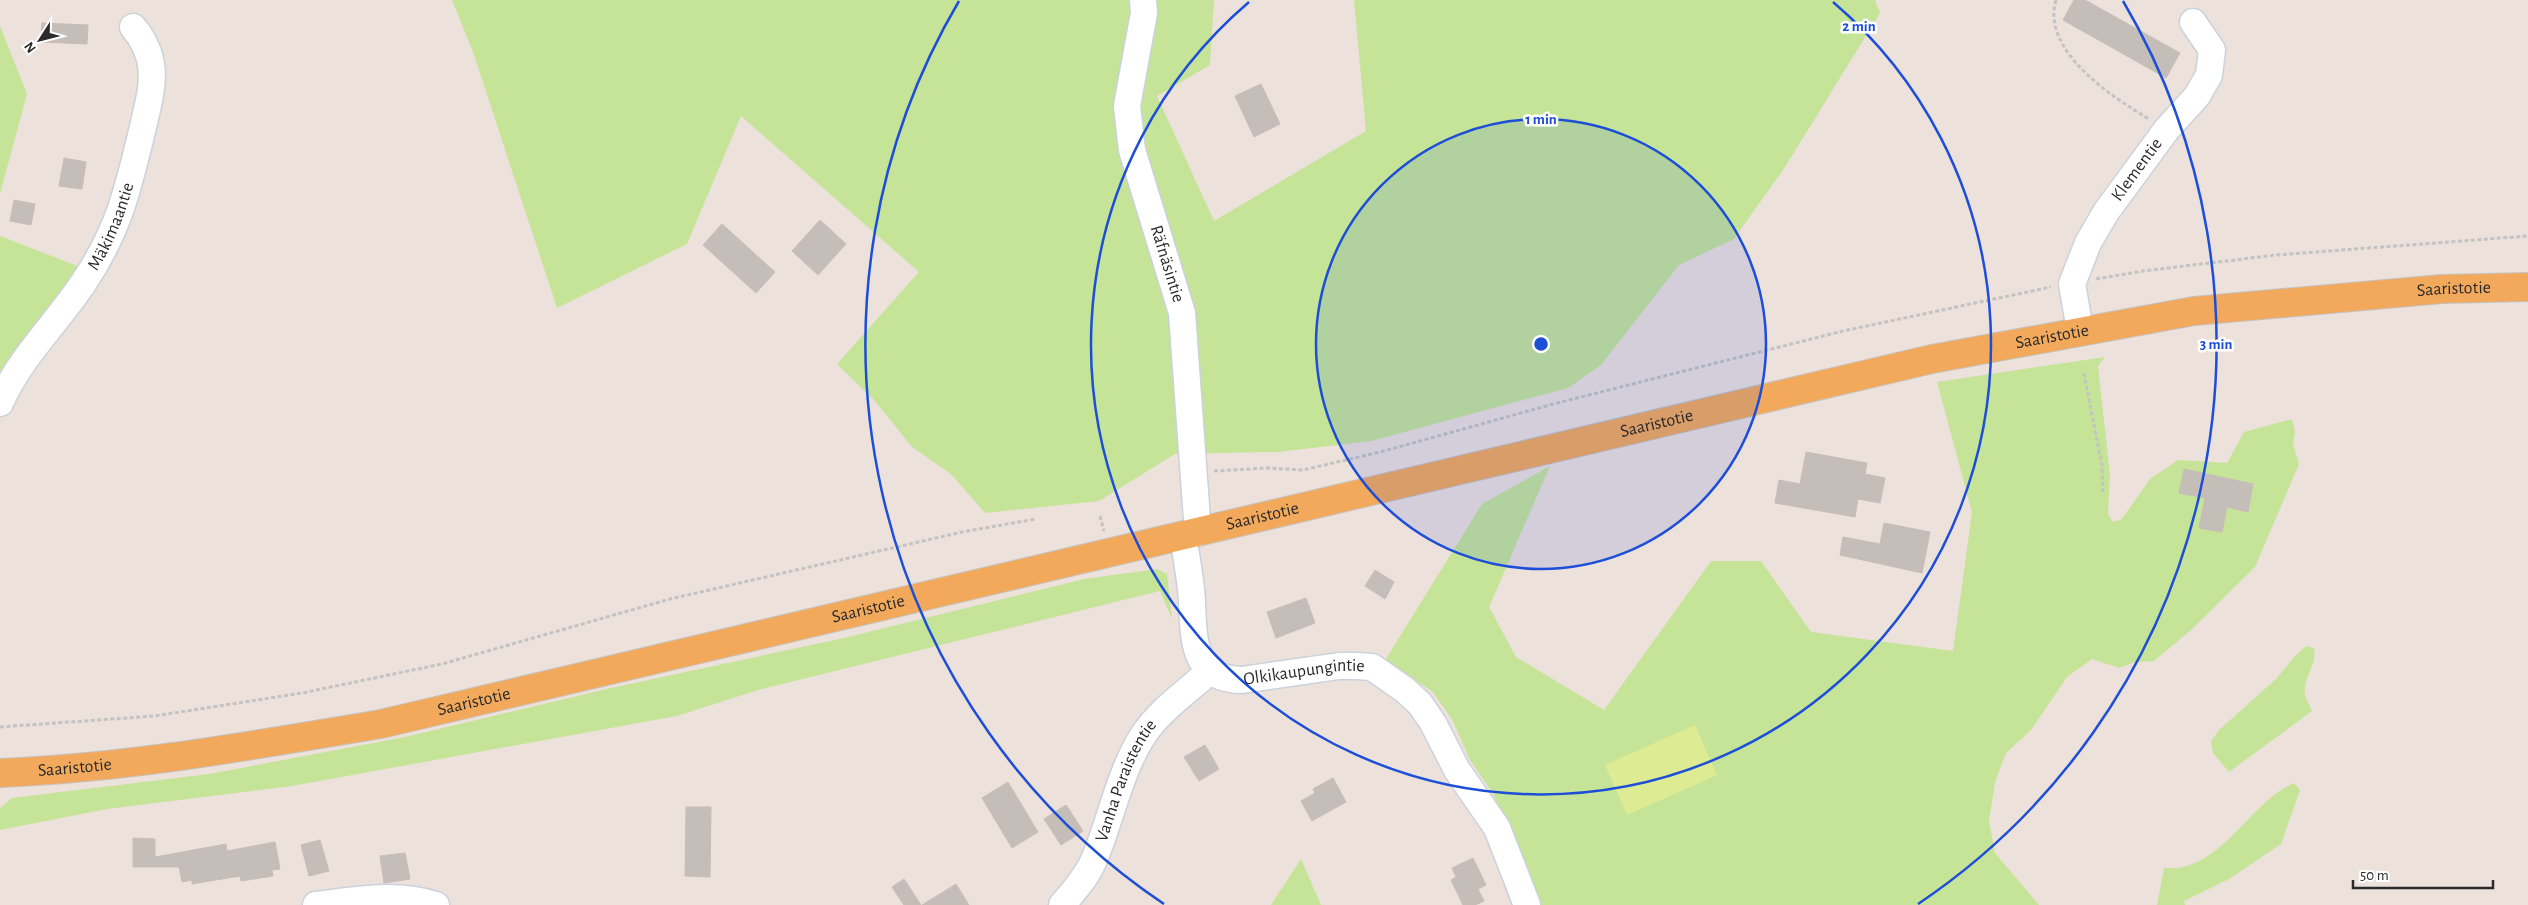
<svg xmlns="http://www.w3.org/2000/svg" width="2528" height="905" viewBox="0 0 2528 905" font-family="'Alegreya Sans',sans-serif">
	<style>
		.green { fill: #c5e498 }
		.pitch { fill: #ddec93 }
		.building { fill: #c4bdb8; stroke: #c8bdb6 }
		.lines { fill: none; stroke-linecap: round; stroke-linejoin: round }
		.minor-casing { stroke: #cad2dc; stroke-width: 29 }
		.major-casing { stroke: #c3c3c3; stroke-width: 30 }
		.path { stroke: #c3c3c3; stroke-width: 3; stroke-dasharray: 4 2.5; stroke-linecap: butt }
		.minor { stroke: #fff; stroke-width: 26 }
		.major { stroke: #f3a95b; stroke-width: 28 }
		.ring { fill: none; stroke: #1d4ed8; stroke-width: 2.5 }
		.labels { text-anchor: middle; dominant-baseline: central; stroke-width: 5; stroke-linejoin: round; paint-order: stroke }
		.street-label { font-size: 18px; fill: #2a2a2a; stroke: #fff }
		.centre { fill: #1d4ed8; stroke: #fff; stroke-width: 2.5 }
		.ring-label { font-size: 15px; text-anchor: middle; font-weight: bold; fill: #1d4ed8; stroke: #fff; stroke-width: 5; stroke-linejoin: round; paint-order: stroke }
	</style>
	<rect width="100%" height="100%" fill="#ede1dc"/>
	<path class="green" d="M452,0H1214L1210,65L1157,96L1214,221L1366,131L1354,0H1875L1880,13L1785,167L1734,239L1679,265L1601,365L1568,388L1371,441L1278,452L1175,454L1099,501L985,513L951,474L912,447L875,401L837,364L919,272L741,116L687,244L557,308L473,52Z
		M0,26L27,94L0,194Z
		M0,236L80,267L0,375Z
		M2105,357L2098,366L2110,475L2108,514L2113,522L2122,519L2150,479L2178,460L2227,463L2244,432L2292,419L2295,432L2293,444L2299,464L2255,567L2191,630L2154,661L2135,662L2119,668L2092,659L2067,677L2031,730L2006,753L1995,782L1989,821L1995,853L2039,905H1535L1508,826L1492,792L1470,760L1452,719L1432,691L1384,662L1482,504L1550,466L1489,607L1516,657L1604,710L1711,561H1761L1811,632L1953,651L1972,512L1937,382Z
		M1157,569L1167,574L1172,619L1160,591L758,690L677,716L292,786L107,809L0,830V808L12,798L209,774L405,737L611,688L844,638L1084,579Z
		M2306,646L2314,648C2318,665 2302,678 2305,695C2306,700 2310,706 2312,711L2229,772L2213,753L2211,741L2219,730L2276,679L2295,656Z
		M2294,783L2300,790L2281,844L2229,879L2184,901L2185,905H2157L2164,868C2170,868 2177,869 2183,867C2230,855 2252,801 2294,783Z
		M1301,859L1321,905H1271Z"/>
	<path class="pitch" d="M1695,725L1717,775L1627,815L1605,765Z"/>
	<path class="building" d="M2074,0H2085L2180,53L2166,78L2063,20Z
		M42,23L88,25L87,44L41,42Z
		M1261,84L1280,124L1254,137L1235,96Z
		M64,158L86,162L82,189L59,186Z
		M14,200L35,204L31,225L10,221Z
		M820,220L846,244L818,275L792,251Z
		M722,224L775,272L756,293L703,245Z
		M1806,452L1867,463L1865,474L1885,478L1880,503L1858,499L1855,517L1775,503L1779,480L1800,484Z
		M2184,469L2253,484L2248,512L2227,507L2222,532L2199,528L2205,498L2179,493Z
		M1884,523L1930,532L1922,573L1840,555L1843,537L1880,544Z
		M1375,570L1394,582L1385,599L1365,586Z
		M1306,598L1315,623L1276,638L1267,612Z
		M1205,745L1219,769L1199,781L1184,757Z
		M1333,778L1346,802L1312,821L1301,801L1315,793L1313,789Z
		M1008,782L1038,832L1012,848L982,798Z
		M1066,805L1083,831L1061,845L1044,819Z
		M686,807H711L710,877L685,876Z
		M133,838L155,839V857L226,844L227,851L275,842L280,869L272,870L273,876L241,881L240,876L192,884V880L182,882L179,867H133Z
		M320,840L329,871L309,876L301,845Z
		M405,853L410,879L384,883L380,856Z
		M1473,858L1486,885L1478,889L1484,901L1475,905H1463L1451,880L1456,877L1452,868Z
		M904,879L921,905H904L892,887Z
		M956,884L969,905H922Z"/>
	<g class="lines">
		<g class="minor-casing">
			<g id="minor">
				<path id="s1" d="M1143,0L1144,13L1127,106L1132,150L1182,313L1198,533"/>
				<path id="s2" d="M2080,330L2072,284L2088,243L2106,212L2167,129L2197,96L2209,75L2212,50L2193,22"/>
				<path id="s3" d="M0,403C20,357 57,323 84,282C120,228 128,188 143,127C152,88 161,60 133,27"/>
				<path id="s4" d="M1183,536C1186,554 1189,572 1191,589C1195,629 1186,679 1242,680L1339,666H1356L1372,667L1405,690L1420,704L1433,723L1457,770L1497,828L1527,905"/>
				<path d="M316,905C356,900 396,892 436,905"/>
				<path id="s5" d="M1062,905C1073,892 1086,878 1093,862C1111,821 1119,772 1144,734C1160,710 1189,690 1210,671"/>
			</g>
		</g>
		<g class="major-casing">
			<g id="major">
				<path id="s6" d="M0,773C128,768 255,745 381,724L1932,359L2194,311L2442,289L2528,287"/>
			</g>
		</g>
		<path class="path" d="M2056,0C2041,51 2112,97 2149,119
			M2096,279L2143,271L2276,255L2528,236
			M2084,373L2102,466L2103,495
			M1214,471L1267,468L1303,470L1384,451L1557,403L1843,331L2051,287
			M1100,516L1104,531
			M0,727L154,716L302,693L442,664L670,599L962,532L1036,519"/>
		<use href="#minor" class="minor"/>
		<use href="#major" class="major"/>
	</g>
	<circle cx="1541" cy="344" r="225" fill="#1d4ed8" fill-opacity=".12"/>
	<g class="ring">
		<circle cx="1541" cy="344" r="225"/>
		<path d="M1833 2A450 450 0 1 1 1249 2"/>
		<path d="M1164 904A675 675 0 0 1 959 1M2123 1A675 675 0 0 1 1918 904"/>
	</g>
	<g class="labels">
		<g class="street-label">
			<text stroke="none"><textPath href="#s2" startOffset="179">Klementie</textPath></text>
			<text stroke="none"><textPath href="#s3" startOffset="210">Mäkimaantie</textPath></text>
			<text stroke="none"><textPath href="#s1" startOffset="271">Räfnäsintie</textPath></text>
			<text stroke="none"><textPath href="#s6" startOffset="2505">Saaristotie</textPath></text>
			<text stroke="none"><textPath href="#s6" startOffset="2100">Saaristotie</textPath></text>
			<text stroke="none"><textPath href="#s6" startOffset="1695">Saaristotie</textPath></text>
			<text stroke="none"><textPath href="#s6" startOffset="1290">Saaristotie</textPath></text>
			<text stroke="none"><textPath href="#s6" startOffset="885">Saaristotie</textPath></text>
			<text stroke="none"><textPath href="#s4" startOffset="236">Olkikaupungintie</textPath></text>
			<text stroke="none"><textPath href="#s6" startOffset="480">Saaristotie</textPath></text>
			<text stroke="none"><textPath href="#s6" startOffset="75">Saaristotie</textPath></text>
			<text stroke="none"><textPath href="#s5" startOffset="141">Vanha Paraistentie</textPath></text>
		</g>
	</g>
	<circle cx="1541" cy="344" r="8" class="centre"/>
	<g class="ring-label">
		<text x="1859" y="31">2 min</text>
		<text x="1541" y="124">1 min</text>
		<text x="2216" y="349">3 min</text>
	</g>
	<g transform="translate(40 40) rotate(234)" stroke="#ffffff" stroke-width="4" paint-order="stroke">
	<path d="M0-4L9 19L0 12L-9 19Z" fill="#2a2a2a"/>
	<text y="-8" font-size="14" font-weight="bold" text-anchor="middle" fill="#2a2a2a">N</text>
	</g>
	<path d="M2353 880v8h140v-8" fill="none" stroke="#2a2a2a" stroke-width="2.5"/>
	<text x="2360" y="880" font-size="15" fill="#2a2a2a" stroke="#ffffff" stroke-width="4" paint-order="stroke">50 m</text>
</svg>
